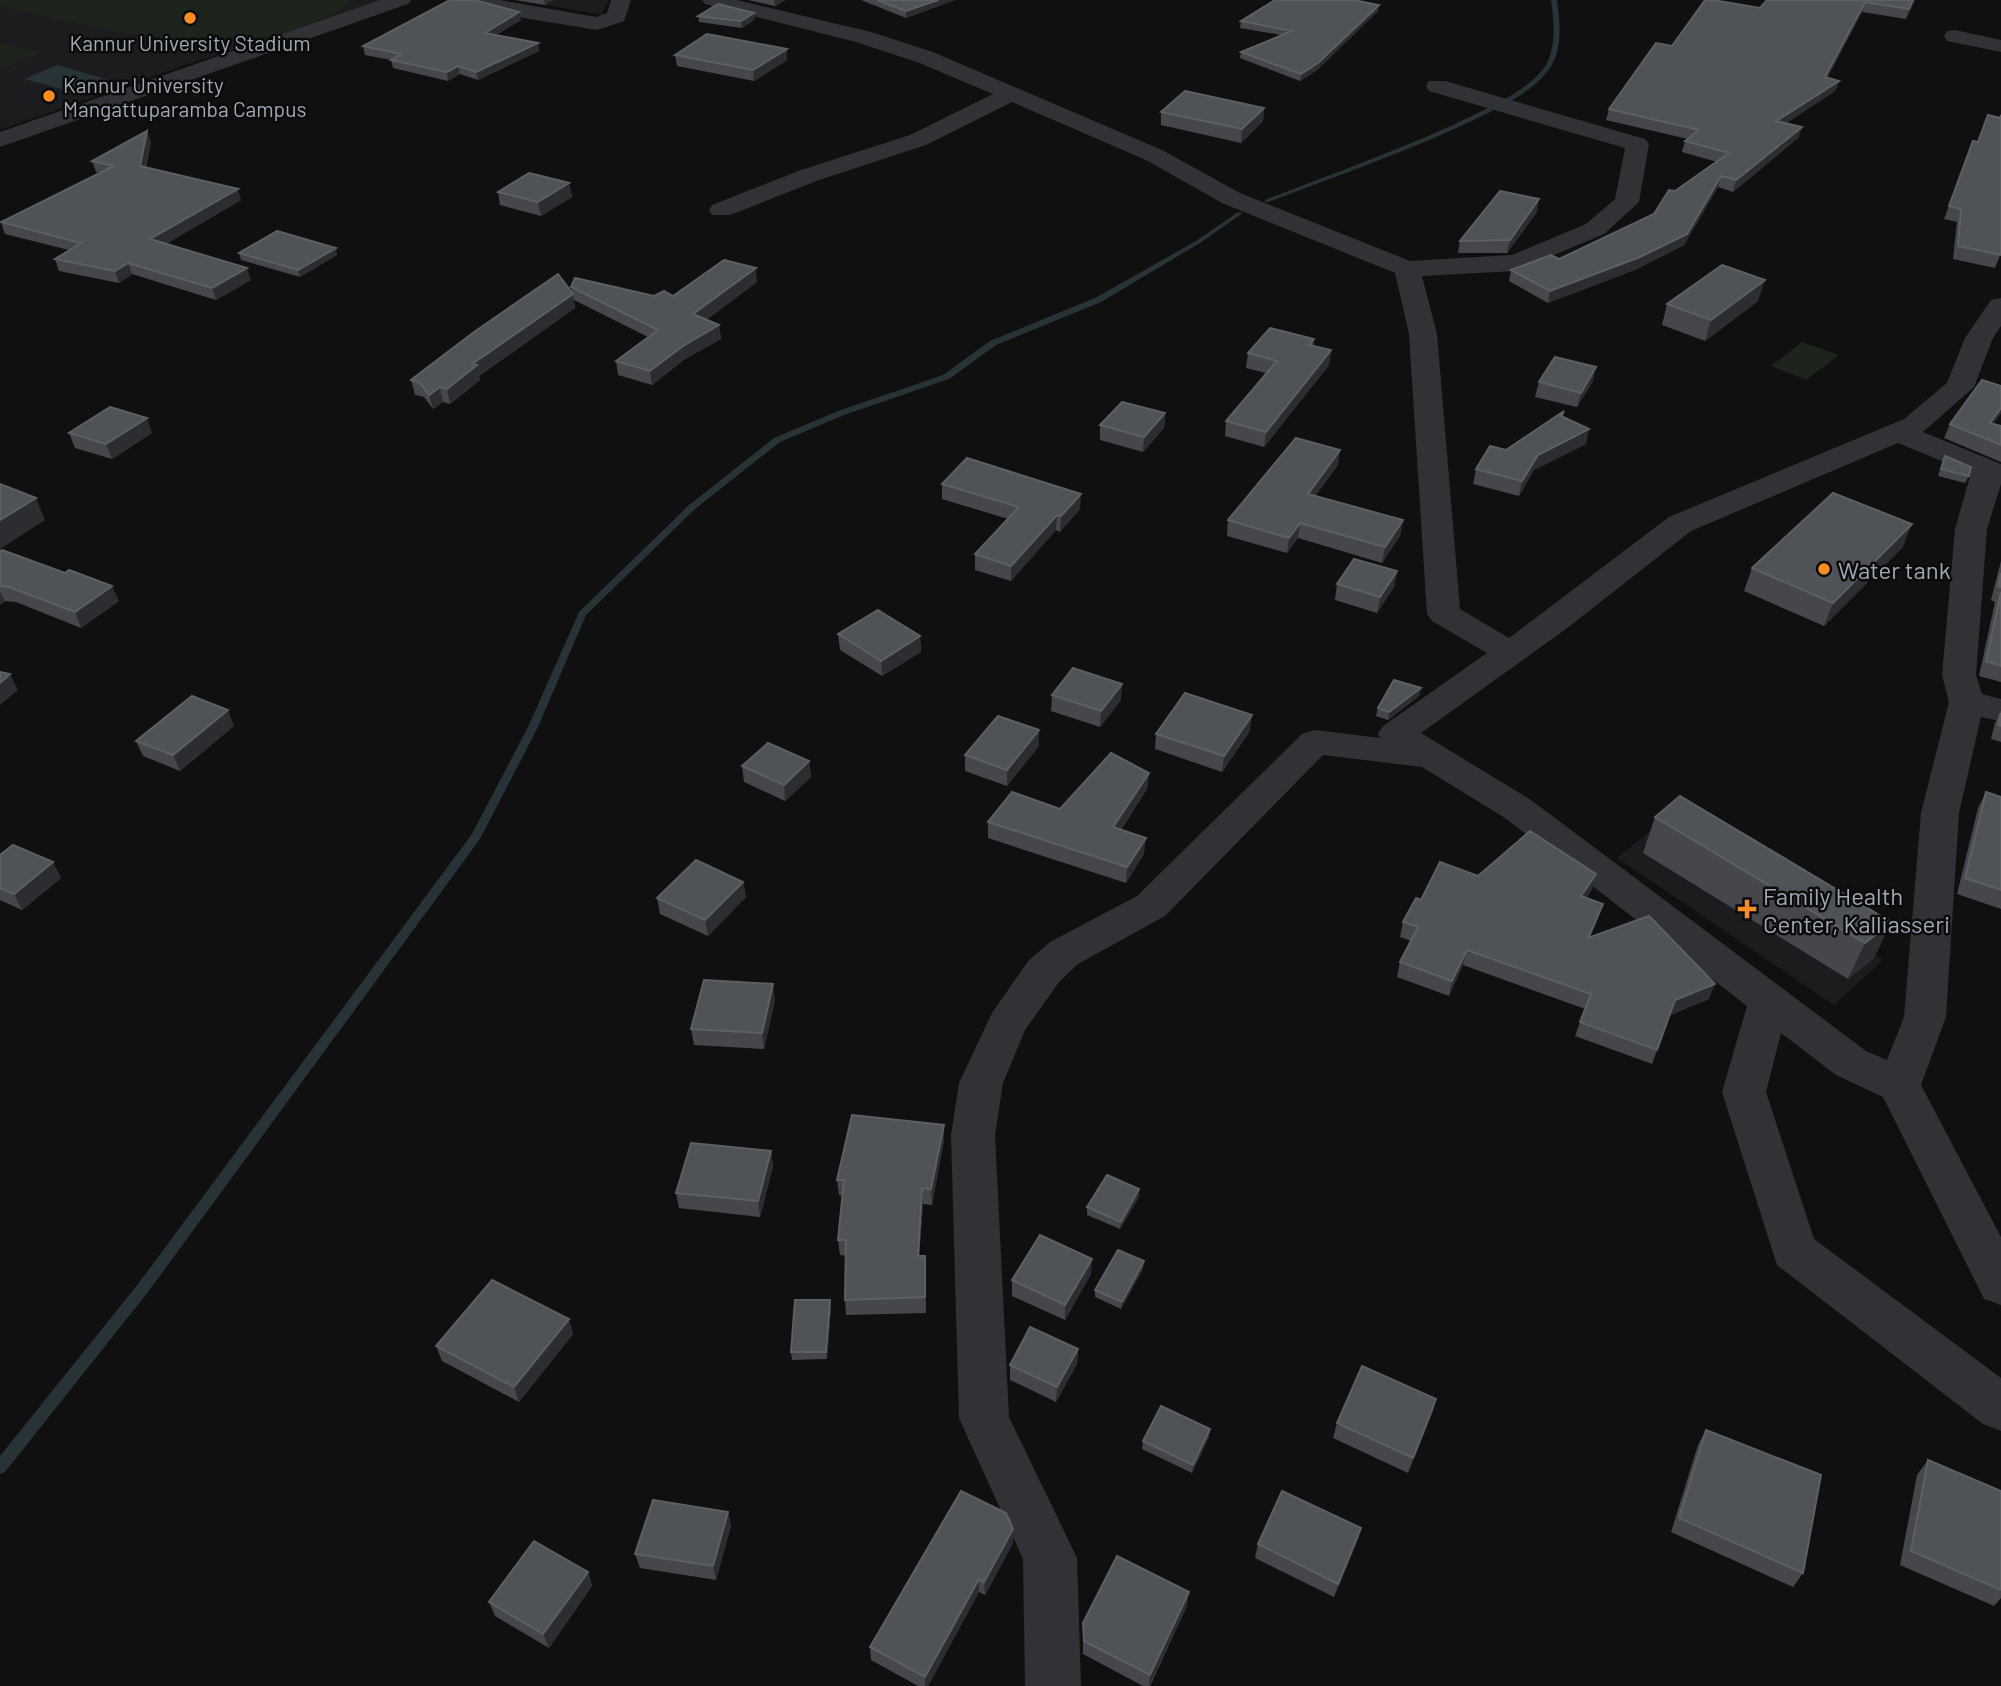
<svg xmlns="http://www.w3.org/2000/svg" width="2001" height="1686" viewBox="0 0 2001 1686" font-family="Barlow,sans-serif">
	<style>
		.built { fill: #1c1c1e }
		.green { fill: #1c241c }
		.water { fill: #283337 }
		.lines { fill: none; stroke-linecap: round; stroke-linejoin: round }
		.stream { fill: #283337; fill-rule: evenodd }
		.minor { fill: #313236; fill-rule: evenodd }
		.wall { fill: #45474c }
		.shaded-wall { fill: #2c2d30 }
		.building { fill: #4f5257; stroke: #5b6065; stroke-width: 2 }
		.poi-dot { fill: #fa8d1f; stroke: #0b0b0c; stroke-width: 2.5 }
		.labels { text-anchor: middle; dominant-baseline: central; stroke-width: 5; stroke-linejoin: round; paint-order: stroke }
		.far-poi-label { font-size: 21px; fill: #a0a9b3; stroke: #0b0b0c }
		.poi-label { font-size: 24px; fill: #a0a9b3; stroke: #0b0b0c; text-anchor: start }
	</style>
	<rect width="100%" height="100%" fill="#101011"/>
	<path class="built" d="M0,0H399L194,62L0,130Z
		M520,0H609L601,15Z
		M1662,821L1883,960L1834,1005L1617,858Z"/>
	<path class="green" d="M0,0H351C344,10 332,14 320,19C221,66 101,27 0,7Z
		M0,43L40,52L0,71Z
		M1802,342L1839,355L1806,380L1771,366Z"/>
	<path class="water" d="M57,65L109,80L80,94L24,79Z"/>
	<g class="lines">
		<path class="stream" d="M1551,0H1557C1560,22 1563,49 1550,68C1535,90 1507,103 1484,115C1415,149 1341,174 1269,202H1265V200C1336,172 1409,147 1478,113C1501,101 1528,89 1544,68C1557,49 1554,21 1551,0Z
			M1238,212L1243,213L1200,243L1101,302L996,345L949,379L844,415L780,442L695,509L586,615L538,727L480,839L148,1292L5,1472L0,1474V1456L138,1284L472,834L528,727L579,612L689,505L774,438L838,411L943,375L990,341L1095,298L1196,241Z"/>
		<path class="minor" d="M380,0H411L408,4L0,147V132Z
			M467,0H500L596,17L607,13L611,0H631L624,21L597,30L512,16L470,4Z
			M702,0H737L871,32L933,52L1162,150L1240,193L1410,261L1512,255L1586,224L1615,199L1625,148L1429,91L1426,86L1429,81H1445L1645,139L1649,144L1639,202L1604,234L1516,271L1422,276L1437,334L1460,609L1509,638L1669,517L1904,419L1947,383L1965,338L1991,300L2001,298V326L1993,338L1974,387L1923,432L2001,464V484L1987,529L1976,675L1982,694L2001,699V721L1981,717L1959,813L1946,1017L1921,1085L2001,1237V1305L1984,1299L1883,1097L1836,1075L1781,1033L1766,1092L1814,1239L2001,1378V1431L1983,1424L1777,1265L1722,1092L1747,1006L1505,818L1422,767L1323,755L1165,916L1078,964L1059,982L1025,1030L1003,1083L995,1135L1009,1417L1077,1558L1081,1686H1025L1023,1559L959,1418L951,1135L959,1083L992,1013L1029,960L1050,942L1137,896L1302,734L1315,730L1380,738L1378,734L1383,726L1487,653L1432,621L1427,614L1409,334L1395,273L1222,203L1146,160L1012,102L926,145L819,180L730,215H712L709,210L712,205L801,170L910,135L993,94L917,62L856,42L705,4ZM1898,443L1971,473L1955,529L1942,675L1949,702L1921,813L1904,1017L1887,1060L1866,1051L1531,800L1421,733L1566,629L1691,531Z
			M1955,30L2001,40V52L1947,41L1944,36L1947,31Z"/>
	</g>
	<path class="wall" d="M515,0H553L545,5Z
		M748,0H785L775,6Z
		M861,0H955L906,18Z
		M1767,0H1915L1906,19L1862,12L1827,78L1839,81L1835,91L1786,123L1802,127L1798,138L1733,192L1718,187L1684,245L1637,269L1548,303L1509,281L1511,270L1559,259L1654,214L1675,191L1717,162L1682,152L1685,141L1688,139L1606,120L1609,109L1672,46L1760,8Z
		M1378,11L1317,70L1300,81L1240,58L1241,52L1281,35L1240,28L1241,21Z
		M754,13L755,19L742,28L699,22L698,16Z
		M521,20L496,35L538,43L539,51L478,80L460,74L448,81L393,68L391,60L365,55L363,46Z
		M787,49V60L754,81L677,66L675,55Z
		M1264,108L1263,121L1241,143L1161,125V112Z
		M1973,141L2001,253L1995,268L1953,259L1957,222L1944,219Z
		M151,142L146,167L241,200L166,244L251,280L216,300L132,274L119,283L59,271L55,259L69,250L5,234L1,222L100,173L96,172L92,161Z
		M569,183L572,197L541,216L500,205L498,192Z
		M1537,212L1507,253H1458L1460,241Z
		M239,253L337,255L300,277L241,260Z
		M757,282L706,320L719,325L721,339L685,359L652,385L618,375L616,361L648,337L574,300L571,287L654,296H673Z
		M573,294L575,308L479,376L480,380L450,404L443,402L433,409L424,397L415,395L411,380Z
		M1758,301L1705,341L1662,325L1667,304Z
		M1314,339L1313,346L1331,350L1329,365L1264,447L1225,436L1226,421L1266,373L1246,368L1248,353Z
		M1593,381L1577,407L1535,397L1539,382Z
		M2001,386V413L1993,424L2001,426V462L1944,438L1950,424Z
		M1564,411L1563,417L1586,444L1534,470L1519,496L1473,484L1476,469L1506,450Z
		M1165,413L1164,428L1143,452L1100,440V425Z
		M69,433H152L112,459L75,448Z
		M1945,456L1969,476L1965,483L1938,476Z
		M1338,465L1315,496L1403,520L1400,536L1382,563L1298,538L1287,553L1227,536L1228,520Z
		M942,484L1080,509L1060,532L1056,530L1011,581L975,570V554L1008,519L942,499Z
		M1903,547L1824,626L1744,591L1752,568Z
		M0,551L119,601L81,628L16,602L5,601L0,605Z
		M2001,561V682L1979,676L1995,602L1991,600Z
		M1397,571L1394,587L1377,613L1335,600L1337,584Z
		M838,634L920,636L921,652L882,676L840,650Z
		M1421,688L1419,696L1388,720L1376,716L1378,708Z
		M1052,695L1121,700L1100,727L1051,711Z
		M2001,710V742L1991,739L1995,723Z
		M234,726L180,771L143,756L136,741Z
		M1039,730V746L1007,786L965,771V755Z
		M1250,731L1222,772L1155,749L1156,734Z
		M809,761L811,777L785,801L744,782L742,766Z
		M1149,773L1147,789L1121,830L1144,854L1126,883L988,838V822L1060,809Z
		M1986,792L2001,797V909L1957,894L1978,808Z
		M1655,817L1891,922L1874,958L1848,979L1643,853Z
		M0,855L61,878L22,910L0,900Z
		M1478,876L1592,889L1586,898L1598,918L1590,937L1709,999L1670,1015L1652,1064L1575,1036L1585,1009L1463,965L1449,996L1397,977L1400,962L1411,941L1400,937L1403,922L1421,900Z
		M743,882L746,897L708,936L660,914L657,898Z
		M775,1000L764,1049L694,1045L691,1029Z
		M944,1125V1140L932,1205L923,1204L919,1256H925L926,1313L846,1315L845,1300L846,1256L840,1255L838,1240L843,1196L839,1195L837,1180Z
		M771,1151L773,1166L760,1217L679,1208L676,1193Z
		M1139,1189V1197L1120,1229L1087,1215V1207Z
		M1143,1269L1121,1309L1095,1297V1290Z
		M1091,1274L1065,1320L1012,1296V1280Z
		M831,1307L827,1359L792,1360L791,1352Z
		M569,1319L573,1334L519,1402L442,1361L436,1346Z
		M1078,1349L1077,1364L1056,1402L1010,1380V1365Z
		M1436,1399L1432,1414L1408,1473L1333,1438L1337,1423Z
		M1706,1430L1803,1573L1793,1587L1671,1532L1698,1445Z
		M1209,1437L1192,1473L1142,1449L1143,1441Z
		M1928,1460L2001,1590V1598L1994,1606L1900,1565L1917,1475Z
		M728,1512L731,1526L716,1580L640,1568L635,1554Z
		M1361,1528L1357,1542L1334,1597L1255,1558L1258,1544Z
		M1013,1543L985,1595L979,1592L928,1686H918L871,1660L870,1647Z
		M588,1572L592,1586L549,1648L495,1616L489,1602Z
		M1187,1606L1150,1686H1143L1083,1654V1623Z"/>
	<path class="shaded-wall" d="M544,0H553L545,5Z
		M774,0H785L775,6Z
		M938,0H955L906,18V11Z
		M1913,0H1915L1906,19L1909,9Z
		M1865,2L1862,12L1822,88L1825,77Z
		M1379,5L1378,11L1317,70L1300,81L1301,74Z
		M519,12L521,20L486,41L485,33Z
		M754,13L755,19L742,28L741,21Z
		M538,43L539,51L478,80L476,72Z
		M787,49V60L754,81L753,70Z
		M458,66L460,74L448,81L447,72Z
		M1839,81L1835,91L1773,132L1776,121Z
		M1264,108L1263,121L1241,143L1242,129Z
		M1802,127L1798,138L1733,192L1736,180Z
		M147,131L151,142L143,177L140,166Z
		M1721,176L1718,187L1684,245L1637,269L1548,303L1550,291Z
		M569,183L572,197L541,216L538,202Z
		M238,189L241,200L154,251L150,239Z
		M1539,199L1537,212L1507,253L1510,240Z
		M336,248L337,255L300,277L298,270Z
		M128,263L132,274L119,283L115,271Z
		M247,268L251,280L216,300L212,288Z
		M756,268L757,282L695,328L693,314Z
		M1765,280L1758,301L1705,341L1711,320Z
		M573,294L575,308L479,376L480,380L450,404L447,389L472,364Z
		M719,325L721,339L685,359L652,385L650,371L683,346Z
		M1331,350L1329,365L1264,447L1266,432Z
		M1596,367L1593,381L1577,407L1581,393Z
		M440,387L443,402L433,409L429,395Z
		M2001,408V413L1984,437L1990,423Z
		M1165,413L1164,428L1143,452L1144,437Z
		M147,418L152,433L112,459L106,444Z
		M1589,429L1586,444L1534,470L1519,496L1522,481L1538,455Z
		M1340,450L1338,465L1306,509L1308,494Z
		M1081,494L1080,509L1060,532L1061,516Z
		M36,498L45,520L0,549V520Z
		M1057,515L1056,530L1011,581V566Z
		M1403,520L1400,536L1382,563L1385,547Z
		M1300,523L1298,538L1287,553L1289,538Z
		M1912,524L1903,547L1824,626L1833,603Z
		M1397,571L1394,587L1377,613L1380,597Z
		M112,586L119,601L81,628L75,612Z
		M0,591L5,601L0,605Z
		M920,636L921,652L882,676L881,661Z
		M10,674L18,690L0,705V683Z
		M1122,684L1121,700L1100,727L1101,711Z
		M1421,688L1419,696L1388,720L1389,712Z
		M228,710L234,726L180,771L173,755Z
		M1252,715L1250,731L1222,772L1224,756Z
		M1039,730V746L1007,786V770Z
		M809,761L811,777L785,801L784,785Z
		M1149,773L1147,789L1112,843L1113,827Z
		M1146,838L1144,854L1126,883L1127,867Z
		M53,862L61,878L22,910L14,894Z
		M1596,874L1592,889L1577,911L1581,896Z
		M743,882L746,897L708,936L705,920Z
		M1603,904L1598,918L1584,953L1588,938Z
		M1891,922L1874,958L1848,979L1865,943Z
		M1467,950L1463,965L1449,996L1452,981Z
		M773,984L775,1000L764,1049L762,1033Z
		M1715,984L1709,999L1669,1015L1675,1000Z
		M944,1125V1140L932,1205L931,1189Z
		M771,1151L773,1166L760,1217L758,1201Z
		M922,1188L923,1204L918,1271V1256Z
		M1139,1189V1197L1120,1229L1121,1222Z
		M1092,1259L1091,1274L1065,1320V1305Z
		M1144,1261L1143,1269L1121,1309L1122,1302Z
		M830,1300L831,1307L827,1359L826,1352Z
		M569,1319L573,1334L519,1402L514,1387Z
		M1078,1349L1077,1364L1056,1402L1057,1387Z
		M1436,1399L1432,1414L1408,1473L1413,1458Z
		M1210,1429L1209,1437L1192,1473L1193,1465Z
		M728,1512L731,1526L716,1580L713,1566Z
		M1361,1528L1357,1542L1334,1597L1338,1584Z
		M1013,1529V1543L985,1595L984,1582Z
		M588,1572L592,1586L549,1648L543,1634Z
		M979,1579V1592L928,1686H925V1677Z
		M1189,1592L1187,1606L1149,1686L1150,1675Z"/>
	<path class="building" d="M450,0H474L519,12L485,33L538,43L476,72L458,66L447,72L391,60L401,54L363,46Z
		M877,0H938L906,11Z
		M1275,0H1353L1379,5L1318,63L1301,74L1241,52L1292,31L1241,21Z
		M1705,0H1713L1760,8L1767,0H1913L1909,9L1865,2L1825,77L1839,81L1776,121L1802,127L1736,180L1721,176L1687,234L1640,257L1550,291L1511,270L1551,255L1559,259L1654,214L1669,190L1675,191L1729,153L1685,141L1699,130L1609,109L1656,43L1672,46Z
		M718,4L754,13L741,21L698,16Z
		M707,34L787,49L753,70L675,55Z
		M1185,91L1264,108L1242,129L1161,112Z
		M1988,115L2000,118L2001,115V255L1958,246L1961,209L1949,206L1973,141L1978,142Z
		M147,131L140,166L238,189L150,239L247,268L212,288L128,263L115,271L55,259L81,243L1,222L114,166L92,161Z
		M529,173L569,183L538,202L498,192Z
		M1500,191L1539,199L1510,240L1460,241Z
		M277,231L336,248L298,270L239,253Z
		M724,260L756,268L693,314L719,325L683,346L650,371L616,361L658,330L571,287L575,278L654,296L664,291L673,296Z
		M1722,265L1765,280L1711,320L1667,304Z
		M558,274L573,294L472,364L477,365L447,389L440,387L429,395L420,383L411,380L474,332Z
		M1270,328L1314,339L1309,345L1331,350L1266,432L1226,421L1277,361L1248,353Z
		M1555,357L1596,367L1581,393L1539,382Z
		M1982,380L2001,386V408L1990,423L2001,426V445L1950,424Z
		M1122,402L1165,413L1144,437L1100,425Z
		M110,407L147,418L106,444L69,433Z
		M1564,411L1561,416L1589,429L1538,455L1522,481L1476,469L1490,446L1506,450Z
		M1296,438L1340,450L1308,494L1403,520L1385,547L1300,523L1289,538L1228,520Z
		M1945,456L1971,467L1969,476L1941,469Z
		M967,458L1081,494L1061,516L1057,515L1011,566L975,554L1019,507L942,484Z
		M0,484L36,498L0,520Z
		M1833,493L1912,524L1833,603L1752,568Z
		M2,550L65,573L69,570L112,586L75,612L9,587L0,586V551Z
		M1354,559L1397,571L1380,597L1337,584Z
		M2001,573V587L1998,586Z
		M2001,592V666L1986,661Z
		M878,610L920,636L881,661L838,634Z
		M1073,668L1122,684L1101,711L1052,695Z
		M0,672L10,674L0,683Z
		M1394,680L1421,688L1389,712L1378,708Z
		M1185,693L1252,715L1224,756L1156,734Z
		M192,696L228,710L173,755L136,741Z
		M2001,713V726L1998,725Z
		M998,716L1039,730L1007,770L965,755Z
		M768,743L809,761L784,785L742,766Z
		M1111,753L1149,773L1113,827L1146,838L1127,867L988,822L1012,792L1060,809Z
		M1986,792L2001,797V890L1965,878Z
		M1680,796L1891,922L1865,943L1655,817Z
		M1530,831L1596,874L1581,896L1603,904L1588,938L1649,916L1715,984L1675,1000L1657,1050L1580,1022L1591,994L1467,950L1452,981L1400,962L1418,927L1403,922L1416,898L1421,900L1440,862L1478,876Z
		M13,845L53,862L14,894L0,888V855Z
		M696,860L743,882L705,920L657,898Z
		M704,980L773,984L762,1033L691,1029Z
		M852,1115L944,1125L931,1189L922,1188L918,1256H925V1297L845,1300L846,1240H838L844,1180H837Z
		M691,1143L771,1151L758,1201L676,1193Z
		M1107,1175L1139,1189L1121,1222L1087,1207Z
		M1040,1235L1092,1259L1065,1305L1012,1280Z
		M1118,1250L1144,1261L1122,1302L1095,1290Z
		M492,1280L569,1319L514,1387L436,1346Z
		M795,1300H830L826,1352H791Z
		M1030,1327L1078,1349L1057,1387L1010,1365Z
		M1362,1366L1436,1399L1413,1458L1337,1423Z
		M1161,1406L1210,1429L1193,1465L1143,1441Z
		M1706,1430L1821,1475L1803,1573L1679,1518Z
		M1928,1460L2001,1491V1590L1911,1551Z
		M961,1491L1006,1513L1013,1529L984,1582L979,1579L925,1677L870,1647Z
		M1282,1491L1361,1528L1338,1584L1258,1544Z
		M653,1500L728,1512L713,1566L635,1554Z
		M534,1541L588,1572L543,1634L489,1602Z
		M1117,1556L1189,1592L1150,1675L1084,1641L1083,1623Z"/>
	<g class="poi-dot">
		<circle cx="190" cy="18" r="7"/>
		<circle cx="49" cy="96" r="7"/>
		<circle cx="1824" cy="569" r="7"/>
		<path d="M1743.5 898.5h7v7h7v7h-7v7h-7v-7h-7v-7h7z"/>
	</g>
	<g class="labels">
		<g class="far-poi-label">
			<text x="190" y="42">Kannur University Stadium</text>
			<text x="63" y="84" text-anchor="start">Kannur University<tspan x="63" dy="24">Mangattuparamba Campus</tspan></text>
		</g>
		<g class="poi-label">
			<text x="1838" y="569">Water tank</text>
			<text x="1763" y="895">Family Health<tspan x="1763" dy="28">Center, Kalliasseri</tspan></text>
		</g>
	</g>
</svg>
